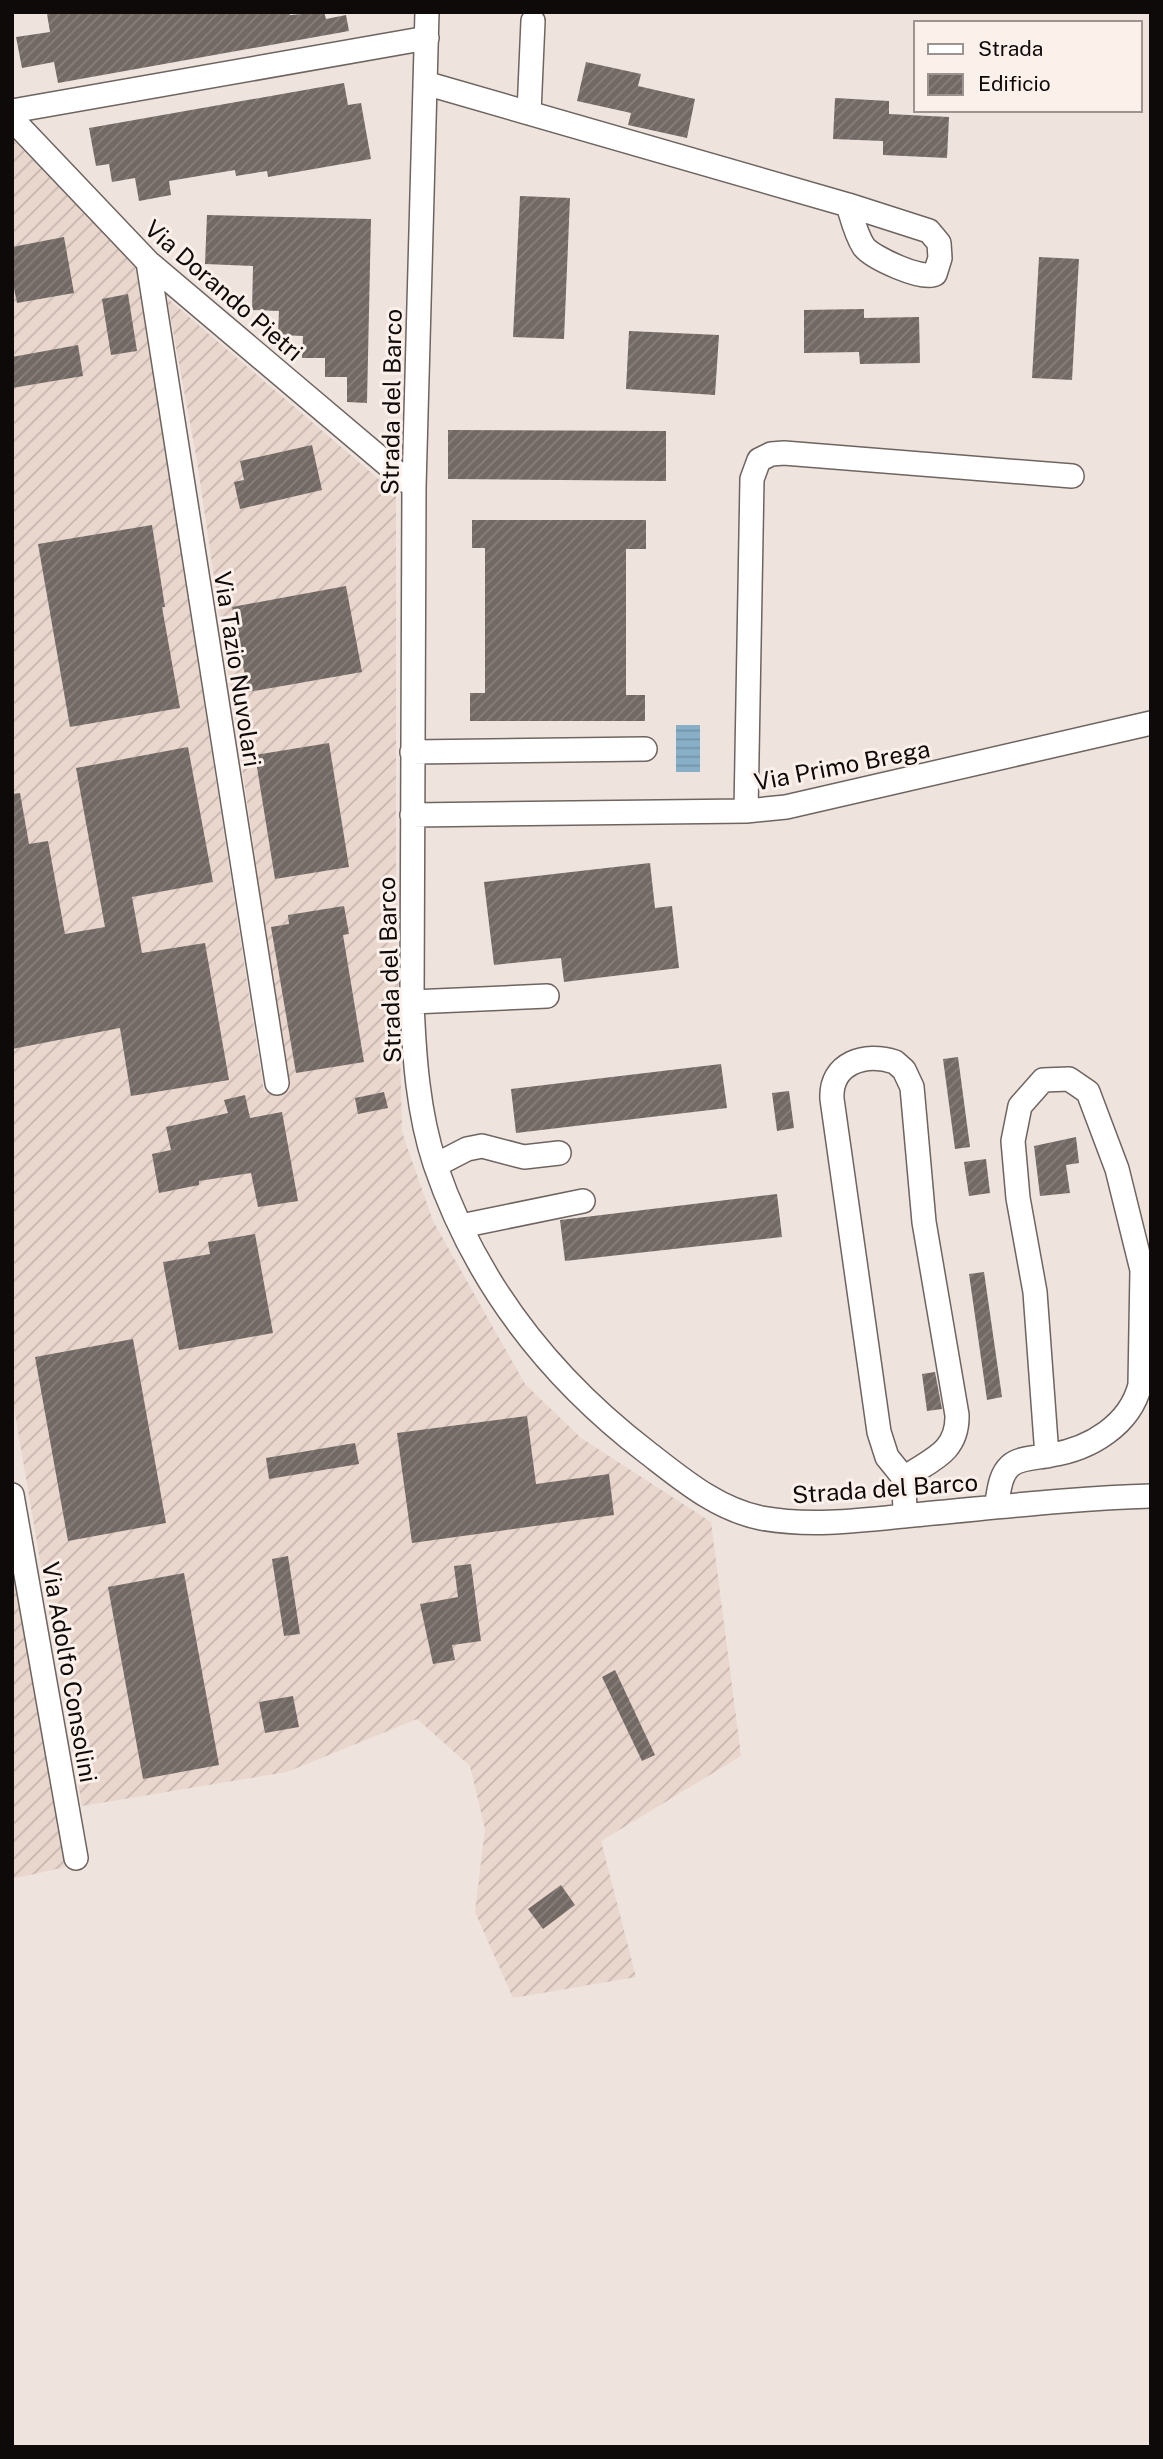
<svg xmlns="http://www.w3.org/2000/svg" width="1163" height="2459" viewBox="0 0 1163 2459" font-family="'Public Sans',sans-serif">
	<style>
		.industrial { fill: url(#industrial-furrows) }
		.water { fill: url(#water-rules) }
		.building { fill: url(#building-hatch) }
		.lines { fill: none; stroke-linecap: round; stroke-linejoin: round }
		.minor-casing { stroke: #6e6460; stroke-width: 26 }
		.minor { stroke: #fff; stroke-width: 23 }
		.labels { text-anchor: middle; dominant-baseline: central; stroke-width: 6; stroke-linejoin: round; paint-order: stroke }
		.street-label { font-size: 24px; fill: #0e0a09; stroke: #fcf0eb }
	</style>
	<defs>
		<pattern id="industrial-furrows" width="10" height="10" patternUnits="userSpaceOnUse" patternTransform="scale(1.75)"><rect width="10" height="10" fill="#e9d6cd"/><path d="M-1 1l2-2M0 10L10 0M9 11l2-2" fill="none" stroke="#c7b6af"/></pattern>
		<pattern id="water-rules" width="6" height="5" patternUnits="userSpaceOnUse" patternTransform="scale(1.75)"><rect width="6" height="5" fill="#87afc7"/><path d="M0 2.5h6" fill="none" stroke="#7395aa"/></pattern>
		<pattern id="building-hatch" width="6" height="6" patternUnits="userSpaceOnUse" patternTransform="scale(1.75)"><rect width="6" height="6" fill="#736964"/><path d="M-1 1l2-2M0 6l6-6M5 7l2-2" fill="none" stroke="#87807c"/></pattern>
	</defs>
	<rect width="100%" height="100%" fill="#efe3de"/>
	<path class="industrial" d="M12,139L136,262L264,1092L289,1088L197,461L167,298L396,494V872L402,1132L433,1221L525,1384L581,1438L711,1522L741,1756L601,1841L636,1977L513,1998L475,1912L485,1829L470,1766L417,1719L287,1772L82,1806L12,1396Z
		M12,1565L66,1867L12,1879Z"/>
	<path class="water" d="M676,725H700V772H676Z"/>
	<path class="building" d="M56,12H290V15L324,12L326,19L346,15L349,31L58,83L54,62L22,68L16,37L50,32L47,14Z
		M586,62L641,74L638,86L695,99L687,138L628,125L631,113L577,101Z
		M344,83L348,105L361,103L371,159L268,177L267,171L236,176L235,170L169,181L171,195L139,201L135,178L112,182L109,164L96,166L89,128Z
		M835,98L889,101V114L949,117L947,158L883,155V141L833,139Z
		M520,196L570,198L564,339L513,337Z
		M207,215L371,219L367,403L347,402V377H325V358H302L303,336L278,335L279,311L252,310L253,266L205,264Z
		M64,237L74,293L17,303L12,279V247Z
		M1039,257L1079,259L1072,380L1032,378Z
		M128,294L137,351L111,355L102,299Z
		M864,309V318L919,317L920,363L860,364L859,352L804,353V310Z
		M629,331L719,335L715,395L626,389Z
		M78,345L83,376L12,388V357Z
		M448,430L666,431V481L448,479Z
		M312,445L322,490L240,509L234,482L244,480L240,461Z
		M472,520H646V549H626V695H645V721H470V693H485V548H472Z
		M152,525L165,607H162L180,708L70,727L38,544Z
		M346,586L362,672L248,692L232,607Z
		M329,743L349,867L275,879L255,755Z
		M188,747L213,882L132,897L142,953L205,943L229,1080L131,1096L120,1028L12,1049V794L20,793L29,844L48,841L65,934L105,927L76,768Z
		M650,863L655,908L672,906L679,968L564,982L561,958L494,965L484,882Z
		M344,906L349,934L343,935L364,1062L296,1073L271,927L289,924L288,915Z
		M958,1057L970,1147L955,1149L943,1059Z
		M721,1064L727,1108L516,1133L511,1089Z
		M789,1091L794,1128L777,1131L772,1093Z
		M384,1092L388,1108L358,1114L355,1098Z
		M245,1095L250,1118L282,1112L298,1201L258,1207L251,1173L199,1181V1185L159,1193L152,1154L171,1150L166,1127L228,1113L224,1100Z
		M1076,1137L1079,1163L1066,1165L1070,1193L1040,1196L1034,1146Z
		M986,1159L990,1193L969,1196L964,1162Z
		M777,1194L782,1237L565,1261L560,1220Z
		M255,1234L273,1333L179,1350L163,1262L210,1254L208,1242Z
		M984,1272L1002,1397L987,1400L969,1274Z
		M133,1339L166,1523L68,1541L35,1357Z
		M935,1372L942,1409L927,1411L922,1374Z
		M527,1416L536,1484L609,1474L614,1515L412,1543L397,1433Z
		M355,1443L359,1464L269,1479L266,1458Z
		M288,1556L300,1634L284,1636L272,1559Z
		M471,1564L481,1641L452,1645L455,1660L433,1664L420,1604L458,1597L454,1566Z
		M184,1573L219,1765L143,1779L108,1587Z
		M615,1670L655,1755L642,1761L602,1677Z
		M293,1696L299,1727L265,1733L259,1702Z
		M561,1885L575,1905L543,1929L528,1909Z"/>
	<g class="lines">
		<g class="minor-casing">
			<path id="minor" d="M427,12L414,487L412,1002C414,1055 418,1113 435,1164C475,1282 550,1378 648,1453C683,1480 717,1509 761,1518C815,1528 871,1519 924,1514C1000,1507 1075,1498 1151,1496
				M425,83L848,205L929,231L939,243L940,258L935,274C923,281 873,258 864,247C856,235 852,218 848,205
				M12,111L427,38
				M529,113L533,21
				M12,119L148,262L414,487
				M148,262L277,1083
				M412,752L645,749
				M746,811L752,479L759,460L771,454L784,453L1072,476
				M412,815L746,811L786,807L1151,723
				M412,1002L547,996
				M436,1165L467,1149L482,1146L524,1157L559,1153
				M461,1226L583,1201
				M904,1478L887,1457L879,1432L832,1099C830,1063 865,1052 895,1062L904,1070L912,1087L924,1222L957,1415C958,1453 930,1460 904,1478L905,1516
				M12,1495L76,1858
				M996,1507C999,1494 999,1476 1010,1466C1020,1457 1038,1458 1051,1455C1090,1449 1130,1425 1140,1385L1142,1270L1117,1169L1088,1092L1069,1079L1043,1080L1020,1106L1013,1141L1018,1198L1035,1292L1047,1456"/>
		</g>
		<use href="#minor" class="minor"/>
	</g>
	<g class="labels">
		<g class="street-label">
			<text transform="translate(224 290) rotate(41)">Via Dorando Pietri</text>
			<text transform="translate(391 402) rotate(-89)">Strada del Barco</text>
			<text transform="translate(238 669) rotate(81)">Via Tazio Nuvolari</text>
			<text transform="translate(842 765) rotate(-11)">Via Primo Brega</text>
			<text transform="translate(389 970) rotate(-92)">Strada del Barco</text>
			<text transform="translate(885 1488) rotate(-4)">Strada del Barco</text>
			<text transform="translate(70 1672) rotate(80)">Via Adolfo Consolini</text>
		</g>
	</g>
	<rect width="1163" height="2459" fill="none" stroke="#0e0a09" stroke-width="28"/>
	<rect x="914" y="21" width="228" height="91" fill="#fcf0eb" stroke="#9d9491" stroke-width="2"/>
	<rect x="928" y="44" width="35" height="10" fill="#ffffff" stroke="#9d9491" stroke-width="2"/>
	<text x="978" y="56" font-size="21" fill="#0e0a09">Strada</text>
	<rect x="928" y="74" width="35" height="21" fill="url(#building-hatch)" stroke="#9d9491" stroke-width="2"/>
	<text x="978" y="91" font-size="21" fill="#0e0a09">Edificio</text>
</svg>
